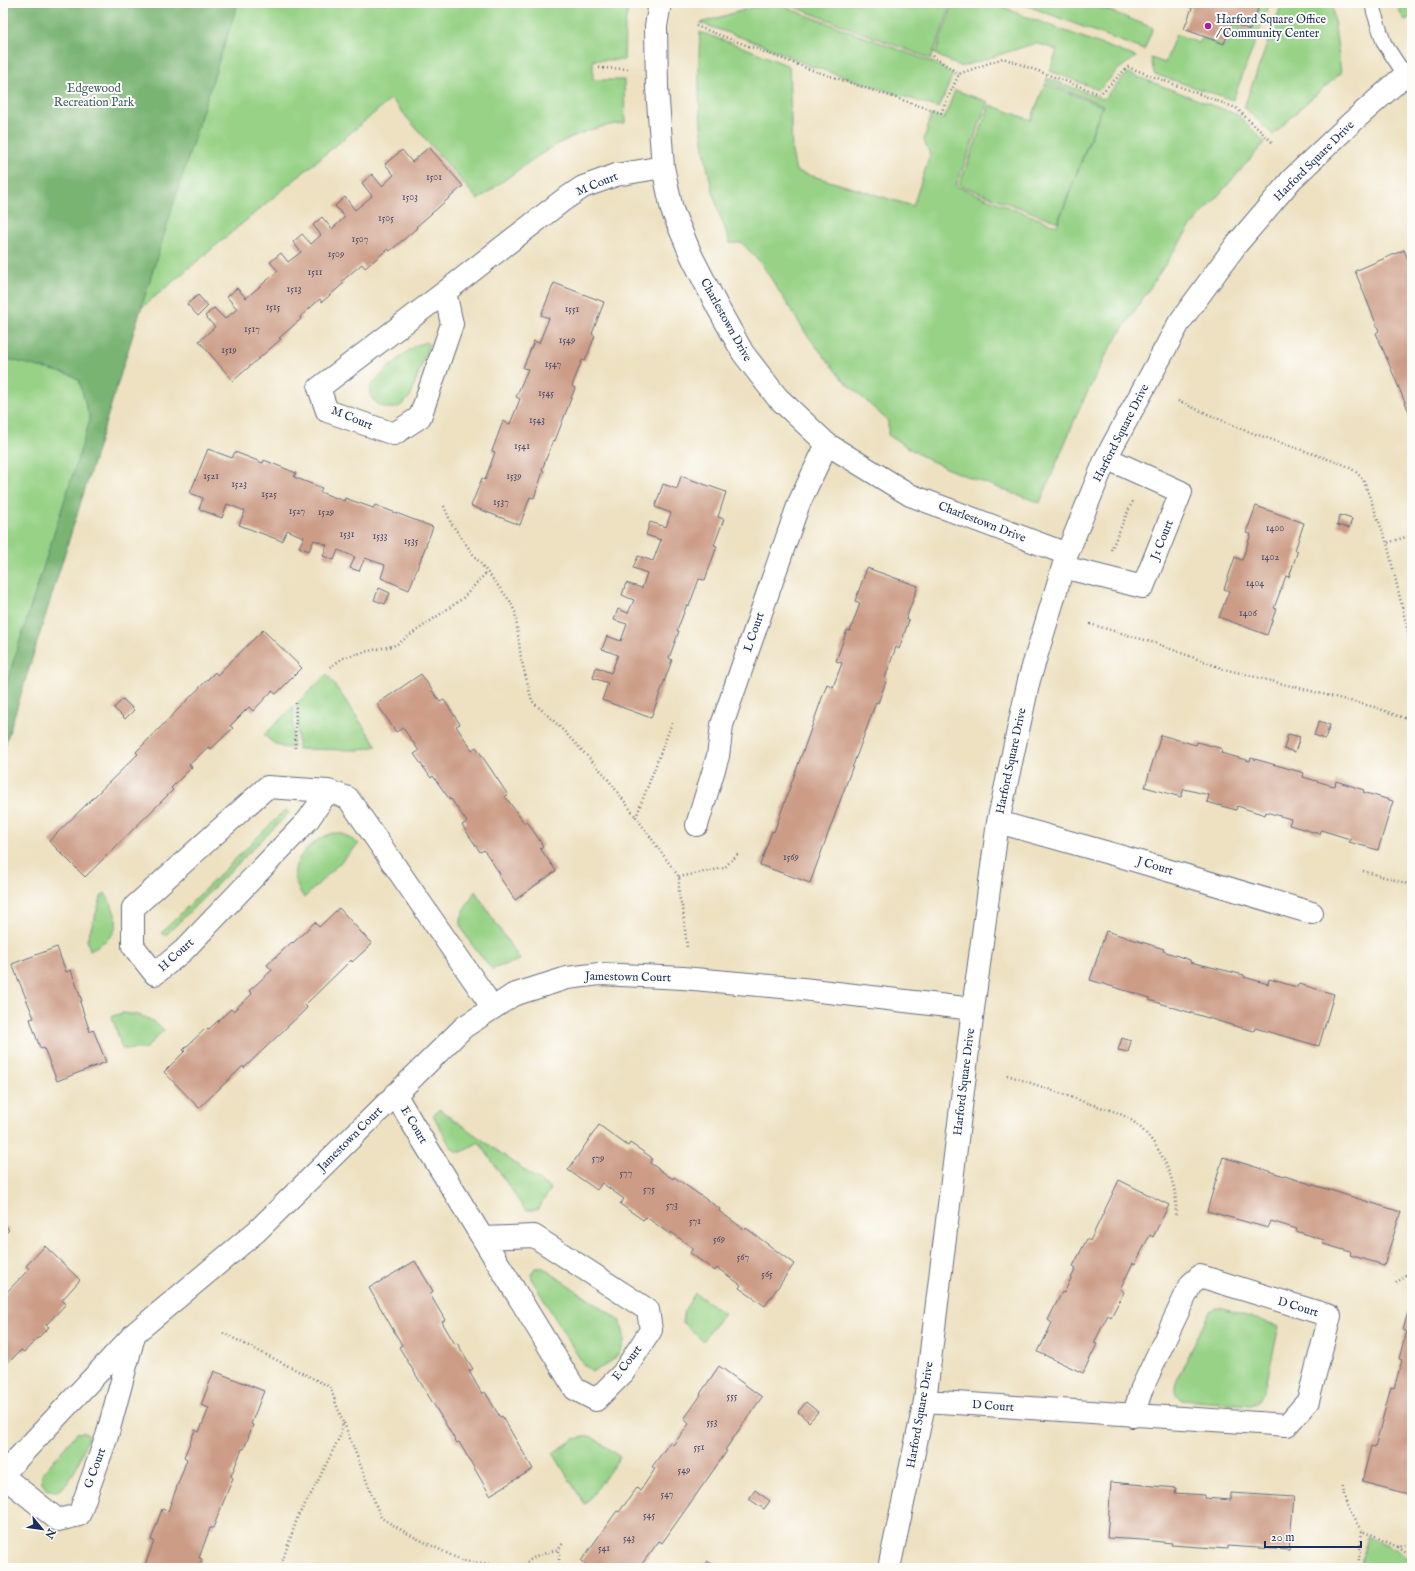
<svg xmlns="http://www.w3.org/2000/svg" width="1415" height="1571" viewBox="0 0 1415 1571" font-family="'IM FELL English',serif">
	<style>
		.green { fill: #97d286; stroke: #598072 }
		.forest { fill: #79b473; stroke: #4a7268 }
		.building { fill: #cc9c86 }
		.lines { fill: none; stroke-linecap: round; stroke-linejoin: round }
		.service-casing { stroke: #646d81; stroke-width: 16 }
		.minor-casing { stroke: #646d81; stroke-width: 24 }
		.path { stroke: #646d81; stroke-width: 2.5; stroke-dasharray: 1 3; stroke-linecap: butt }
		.service { stroke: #fff; stroke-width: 14 }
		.minor { stroke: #fff; stroke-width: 22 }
		.poi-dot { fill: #b5179e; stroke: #fdfcf7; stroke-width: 1.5 }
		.labels { text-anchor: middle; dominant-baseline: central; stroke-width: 4; stroke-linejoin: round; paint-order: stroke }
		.number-label { font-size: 10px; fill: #474a68 }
		.poi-label { font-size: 12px; fill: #1b2f5e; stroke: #fdfcf7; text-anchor: start }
		.park-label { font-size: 12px; fill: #40606a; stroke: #fdfcf7 }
		.street-label { font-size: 12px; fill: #1b2f5e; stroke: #fdfcf7 }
	</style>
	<rect width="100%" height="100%" fill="#fdfcf7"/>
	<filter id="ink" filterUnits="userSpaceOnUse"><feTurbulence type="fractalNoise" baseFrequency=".025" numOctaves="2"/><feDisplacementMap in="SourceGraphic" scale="8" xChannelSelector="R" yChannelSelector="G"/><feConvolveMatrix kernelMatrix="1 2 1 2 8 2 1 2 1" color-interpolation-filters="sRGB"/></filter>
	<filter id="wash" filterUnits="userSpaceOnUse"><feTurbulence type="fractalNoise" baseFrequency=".012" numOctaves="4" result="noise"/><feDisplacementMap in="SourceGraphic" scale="16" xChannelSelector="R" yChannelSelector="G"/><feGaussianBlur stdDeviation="0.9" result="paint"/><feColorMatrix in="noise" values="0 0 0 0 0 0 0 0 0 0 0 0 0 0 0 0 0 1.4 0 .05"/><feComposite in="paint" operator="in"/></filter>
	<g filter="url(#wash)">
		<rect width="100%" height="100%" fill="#ede1c1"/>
		<path class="green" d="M3,3H629L625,25L624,60H593V80H624L625,123C566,128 524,166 478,200L391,99L121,325L3,724Z
			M768,3H774L932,62L953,74L939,108L805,64L763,45L700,23Z
			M784,3H952L931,59Z
			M954,3H995L1019,14L1136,57L1120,68L1099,90L1050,71L1057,50L1036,43L961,67L935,54Z
			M1020,3H1090L1153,28L1144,50Z
			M1261,3H1270L1233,100L1154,74L1151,58L1165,63L1176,34L1199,43L1202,38L1225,46L1234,25L1250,31Z
			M1282,3H1332L1341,73L1305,104L1273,135L1244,107Z
			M1399,3H1412V17L1405,20L1399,11Z
			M700,32L748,49L789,66L792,152L796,171L913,206L930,155L924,140L931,115L944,119L955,90L988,102L956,186L1057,226L1103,105L1046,82L1047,78L1103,99L1128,73L1238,115L1265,142L1188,230L1108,351L1079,409L1040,503L955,472L925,458L888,435V421L842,379L807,335L761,263L742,243H730C725,228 719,214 715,199C699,145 697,88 700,32Z
			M1045,84L1102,106L1058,222L959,185L990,105L1031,120Z
			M427,342L429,344L410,397C406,401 401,407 395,408C384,410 367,401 370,388C372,381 408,350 415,346C419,344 423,343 427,342Z
			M327,674L377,746L361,750L298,749L297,703Z
			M294,706L293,748C281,749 273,743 264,735Z
			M286,810L289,812L287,815L167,934L163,935L161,933L164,930L284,811Z
			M333,833H341L359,844L304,898C300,892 296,885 295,878C292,856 315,839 333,833Z
			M475,891L520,960L492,969C484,959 459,933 461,920C463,910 470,900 475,891Z
			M105,893C122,922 122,934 90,950L87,940L102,895Z
			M123,1013C142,1015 150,1017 164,1030L145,1049H122L112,1016Z
			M439,1109L551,1189L537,1210H525L479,1142L462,1152H456L450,1146L433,1115Z
			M542,1267L619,1320C622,1327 626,1337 623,1345C620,1357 604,1368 592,1371L583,1364L533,1282L531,1275L535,1268Z
			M695,1293L724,1313L703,1341L683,1323L684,1311Z
			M1215,1308L1224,1309L1279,1326L1265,1389L1258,1402L1250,1405L1181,1400C1173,1392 1174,1387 1178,1378L1210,1311Z
			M84,1432L89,1436C83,1449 73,1482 61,1489C56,1492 51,1491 46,1489L42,1483V1474L77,1433Z
			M589,1436L595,1439L620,1457L585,1505L553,1453L574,1439Z
			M1366,1536L1398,1551L1412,1562V1568H1362Z
			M90,1564H103L110,1567L79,1568Z"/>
		<path class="forest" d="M3,3H238L202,113L3,752V694L90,420L79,380L71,375L3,358Z"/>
		<g id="blocks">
			<path class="building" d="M1178,3H1260L1250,30L1232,23L1224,44L1184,29L1192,8Z
				M429,147L463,186L416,227L417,228L390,251L388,249L365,268L362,264L342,281L344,283L322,302L320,299L300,317L301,319L279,338L281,339L233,381L199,341L215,327L205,316L214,308L225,319L237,309L227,297L236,289L237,288L246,298L278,271L270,262L281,253L288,262L301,252L293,242L302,234L311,244L321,235L313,225L322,217L332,229L345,217L335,206L345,197L355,210L372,196L362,183L372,174L382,186L394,175L385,164L402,150L412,162Z
				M1404,250L1412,269V419L1376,333L1379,331L1355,271Z
				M554,283L604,302L592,334L595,336L585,361L582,360L572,386L575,388L555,441L553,440L542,470L544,471L543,472L534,498L530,497L520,525L471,506L482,478L485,480L495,452L492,451L503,421L510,424L520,399L516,397L528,369L523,368L534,341L539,343L549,318L541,315Z
				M198,295L208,306L198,316L187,304Z
				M208,449L232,458L235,452L263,463L264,460L296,473L294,477L322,488L320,492L344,501L345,498L373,508L375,505L433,527L409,590L381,578L385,565L365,558L359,571L350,568L355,557L338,550L334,560L323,556L327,545L314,540L309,551L299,547L304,537L301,536L287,530L282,541L239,525L245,511L227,504L222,518L199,509L203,498L190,493Z
				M681,476L726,492L718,517L724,519L714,545L717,546L705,580L699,579L689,606L687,604L677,631H679L669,658L672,660L651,718L602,700L608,683L593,678L596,667L611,673L618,655L602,649L607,636L621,641L627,624L614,620L618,609L628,613L634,600L622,595L626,583L642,588L647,573L633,568L638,556L653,561L661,540L646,535L650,522L666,527L671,513L655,507L663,484L677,489Z
				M1256,506L1304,523L1295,550L1298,551L1297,553L1289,577L1286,576L1274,608L1276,609L1267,635L1219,617L1229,591L1224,589L1235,557L1242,560L1251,534L1246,533Z
				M1340,515L1352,519L1349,528L1337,525Z
				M867,568L918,586L906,619L909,620L899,649L896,647L885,678L887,679L878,703L876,702L866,730L810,883L760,865L772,831L774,832L827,684L833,687L842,663L836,661L847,630L850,631L860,603L855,601Z
				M379,588L390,593L385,604L374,600Z
				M263,630L302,668L276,694L272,691L253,711L249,707L230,726L233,728L211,749L208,747L189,765L192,767L171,788L173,790L85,877L49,841L138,754L136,752L213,674L215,672L217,675Z
				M421,674L440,702L444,700L460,724L456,726L472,750L476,747L508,795L505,796L524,823L527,821L543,846L540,848L556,871L515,900L499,876L500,874L484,850L480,852L462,825L467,822L451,799L450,800L433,776L431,778L414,754L419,751L403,728L396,732L377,704Z
				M123,699L134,710L125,719L114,708Z
				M1319,721L1330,725L1325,739L1314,735Z
				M1288,734L1300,737L1295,752L1284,749Z
				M1161,735L1196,745L1197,742L1220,748L1222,749L1221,753L1250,761L1251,758L1301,772L1304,773L1303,777L1330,785L1335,786L1336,781L1364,790L1363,792L1393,801L1378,850L1349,842L1350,839L1321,830L1320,834L1289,825L1291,819L1266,812L1265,815L1237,806L1236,810L1207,802L1209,795L1184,789L1181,797L1145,787Z
				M339,908L372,944L352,962L351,960L305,1005L307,1007L306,1009L244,1068L243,1066L199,1108L164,1072L185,1051L183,1050L206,1028L208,1030L231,1009L233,1011L252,994L249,991L272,970L267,965L292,942L293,943L315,922L319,927Z
				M1106,931L1164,949L1163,951L1190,960V962L1244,975V977L1268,984L1269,979L1297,987L1299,984L1334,994L1319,1046L1255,1028L1254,1031L1231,1025L1149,1000L1150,998L1147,997L1090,980Z
				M57,947L66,972L71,970L82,1001L80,1002L90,1032L93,1029L106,1062L57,1081L44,1048L41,1049L40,1048L30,1019L34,1018L12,964Z
				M1122,1038L1131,1041L1128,1052L1118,1050Z
				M599,1125L628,1146L630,1143L651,1157L652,1159L650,1163L673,1179L674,1177L720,1209L719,1211L745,1230L746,1228L794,1264L765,1306L739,1288L741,1285L717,1268L715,1271L690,1253L693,1248L671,1232L670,1234L646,1217L643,1220L620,1204L624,1199L602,1183L597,1190L568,1170Z
				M1223,1157L1401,1212L1384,1265L1350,1255L1351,1252L1323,1244L1324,1240L1296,1231L1297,1229L1271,1221L1268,1228L1207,1211Z
				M1119,1180L1169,1205L1153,1237L1150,1235L1135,1264L1133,1263L1120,1289L1124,1292L1111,1317L1108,1315L1094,1343L1097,1344L1083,1373L1038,1352L1052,1323L1048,1320L1062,1292L1064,1293L1076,1268L1073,1266L1087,1239L1090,1241Z
				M3,1224L9,1230L3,1236Z
				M45,1246L80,1280L62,1300L66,1304L46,1325L49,1327L24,1352L21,1350L3,1368V1296L29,1269L26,1266Z
				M415,1261L433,1291L430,1294L445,1320L442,1322L455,1344L457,1343L473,1369L469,1371L482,1394L485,1392L500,1417L502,1416L533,1469L490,1495L459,1442L457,1443L399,1347L402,1345L369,1288Z
				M1412,1298V1495L1362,1482L1371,1446L1375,1447L1391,1387L1394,1388L1402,1360L1399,1359L1406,1331L1403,1330Z
				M719,1366L762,1397L725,1450L727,1451L662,1543L659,1541L639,1568H592L581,1561L617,1511L619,1512L637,1488L640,1491L655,1469L652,1467L670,1442L673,1445L689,1424L684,1419L701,1395L700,1394Z
				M214,1371L264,1391L251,1424L253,1425L244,1449H242L231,1476L233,1478L213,1528H210L199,1558L202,1559L198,1568H144L154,1541L151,1540L162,1509L168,1511L187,1459L184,1457L195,1430L199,1432L209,1408L201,1405Z
				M806,1402L818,1412L809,1422L798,1412Z
				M1111,1482L1176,1488L1175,1493L1204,1495V1498L1231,1500V1493L1294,1497L1289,1550L1227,1546V1549L1200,1547L1171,1545L1172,1543L1143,1540L1107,1538Z
				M755,1490L770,1501L764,1509L749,1499Z
				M707,1561L718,1567L717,1568H703Z"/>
		</g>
	</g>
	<g filter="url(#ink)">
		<use href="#blocks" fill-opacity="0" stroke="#646d81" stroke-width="1"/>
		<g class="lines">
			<g class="service-casing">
				<path id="service" d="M1372,3L1374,12L1384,43L1405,75"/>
			</g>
			<g class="minor-casing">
				<path id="minor" d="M660,3L656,26L657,88L663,167L672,210L692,257L717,306L743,353L777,397L827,444L910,495L1067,554
					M445,292L452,324L420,417L394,434L327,411L319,388L445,292L562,201L583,187L616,175L663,167
					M1063,567L1143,587L1181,492L1106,458
					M328,791L308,820L184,950L155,974L133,946V908L267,787L328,791L348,798L493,1008
					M998,822L1123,857L1312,913
					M697,825L718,756L722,725L799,503L827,444
					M395,1094L414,1126L575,1389L596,1400L623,1373L651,1330L648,1310L534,1236L483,1238
					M925,1401L1287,1425L1308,1401L1330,1316L1200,1276L1191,1284L1142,1388L1133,1416
					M3,1474L135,1333L257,1231L464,1027L513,995L567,978L600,974L683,978L803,989L973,1009
					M3,1476L58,1520L79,1515L107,1436L134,1336
					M889,1568L925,1401L973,1009L998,822L1029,680L1067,554L1106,458L1179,323L1236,245L1292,179L1351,123L1405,75L1412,72"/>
			</g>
			<path class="path" d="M696,26L809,69L941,113L959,74L1003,58L1100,94L1128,67L1236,108L1272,142
				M932,56L959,74
				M599,68L628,69
				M1178,401L1244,430L1345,465L1355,471L1363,479L1387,543
				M444,506L451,523L473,554L510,601L515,612L521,658L532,701L558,725L604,774L636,817
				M1412,535L1387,543L1412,649
				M1111,550L1133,500
				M1090,624L1155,643L1224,669L1374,707L1412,721
				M330,667L343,658L364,652L396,645L462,599L487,572
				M672,723L636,817L679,877V896L683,910L687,948
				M295,748L296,700
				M1363,871L1412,885
				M679,877L724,868L738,854
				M1007,1075C1034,1084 1060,1093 1087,1103C1103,1108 1122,1112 1135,1123C1150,1135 1161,1152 1168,1169C1174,1184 1178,1201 1175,1216
				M1396,1283L1412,1270
				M223,1333L330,1387L343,1423L340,1436L314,1489L298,1516L280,1568
				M344,1423L381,1518L412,1536L463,1561L520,1567L536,1556L559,1549
				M1343,1486L1344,1495L1349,1512L1362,1531L1398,1547L1412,1544
				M1398,1547L1412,1557
				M559,1568V1549L563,1543
				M1358,1568L1362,1531"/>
			<use href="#service" class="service"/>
			<use href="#minor" class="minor"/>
		</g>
	</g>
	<circle class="poi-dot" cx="1208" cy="26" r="4"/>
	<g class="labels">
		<g class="number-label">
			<text x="434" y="177">1501</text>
			<text x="410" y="197">1503</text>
			<text x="386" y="218">1505</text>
			<text x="360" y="239">1507</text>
			<text x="336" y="254">1509</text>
			<text x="315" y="272">1511</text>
			<text x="294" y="289">1513</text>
			<text x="273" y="307">1515</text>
			<text x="572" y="309">1551</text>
			<text x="252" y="329">1517</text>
			<text x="567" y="340">1549</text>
			<text x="229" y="350">1519</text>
			<text x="553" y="364">1547</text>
			<text x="546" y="393">1545</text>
			<text x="537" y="420">1543</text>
			<text x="522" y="446">1541</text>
			<text x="211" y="476">1521</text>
			<text x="514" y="476">1539</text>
			<text x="239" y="484">1523</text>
			<text x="269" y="494">1525</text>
			<text x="501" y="502">1537</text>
			<text x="297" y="511">1527</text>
			<text x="326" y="512">1529</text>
			<text x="1275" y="528">1400</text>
			<text x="347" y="534">1531</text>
			<text x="380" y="536">1533</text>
			<text x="411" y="541">1535</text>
			<text x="1270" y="557">1402</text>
			<text x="1255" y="583">1404</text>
			<text x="1248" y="613">1406</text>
			<text x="791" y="857">1569</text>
			<text x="598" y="1158">579</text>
			<text x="626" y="1173">577</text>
			<text x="649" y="1189">575</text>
			<text x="672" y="1205">573</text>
			<text x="695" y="1221">571</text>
			<text x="719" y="1239">569</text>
			<text x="743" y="1257">567</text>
			<text x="767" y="1274">565</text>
			<text x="732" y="1396">555</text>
			<text x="712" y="1422">553</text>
			<text x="699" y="1447">551</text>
			<text x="684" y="1470">549</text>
			<text x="667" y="1494">547</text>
			<text x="649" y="1515">545</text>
			<text x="629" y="1538">543</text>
			<text x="604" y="1548">541</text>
		</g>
		<g class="poi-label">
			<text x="1216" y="19">Harford Square Office<tspan x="1216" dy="14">/ Community Center</tspan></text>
		</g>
		<g class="park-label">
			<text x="94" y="88">Edgewood<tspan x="94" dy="14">Recreation Park</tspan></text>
		</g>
		<g class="street-label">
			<text transform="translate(1314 161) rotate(-45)">Harford Square Drive</text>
			<text transform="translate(597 184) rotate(-22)">M Court</text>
			<text transform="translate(726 320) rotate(61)">Charlestown Drive</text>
			<text transform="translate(352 418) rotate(22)">M Court</text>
			<text transform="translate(1121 433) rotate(-63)">Harford Square Drive</text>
			<text transform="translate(982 522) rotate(21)">Charlestown Drive</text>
			<text transform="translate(1162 540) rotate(-68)">J1 Court</text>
			<text transform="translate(754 632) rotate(-71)">L Court</text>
			<text transform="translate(1011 761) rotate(-78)">Harford Square Drive</text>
			<text transform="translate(1155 866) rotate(17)">J Court</text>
			<text transform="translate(176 955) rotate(-42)">H Court</text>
			<text transform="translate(628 977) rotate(1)">Jamestown Court</text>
			<text transform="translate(964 1082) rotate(-83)">Harford Square Drive</text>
			<text transform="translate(414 1125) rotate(59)">E Court</text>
			<text transform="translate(350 1139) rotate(-45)">Jamestown Court</text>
			<text transform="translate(1298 1307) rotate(17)">D Court</text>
			<text transform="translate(627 1363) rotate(-53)">E Court</text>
			<text transform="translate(993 1406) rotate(4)">D Court</text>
			<text transform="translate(920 1415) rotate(-80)">Harford Square Drive</text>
			<text transform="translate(95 1468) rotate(-70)">G Court</text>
		</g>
	</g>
	<rect width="1415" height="1571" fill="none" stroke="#fdfcf7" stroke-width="16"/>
	<g transform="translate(42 1529) rotate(119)" stroke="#fdfcf7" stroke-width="3" paint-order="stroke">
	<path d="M0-3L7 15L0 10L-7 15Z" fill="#1b2f5e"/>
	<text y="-6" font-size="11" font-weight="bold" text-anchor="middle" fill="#1b2f5e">N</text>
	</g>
	<path d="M1265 1541v6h96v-6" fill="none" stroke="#1b2f5e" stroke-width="2"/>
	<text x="1271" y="1541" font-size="12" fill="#1b2f5e" stroke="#fdfcf7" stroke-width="3" paint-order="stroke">20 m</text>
</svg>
